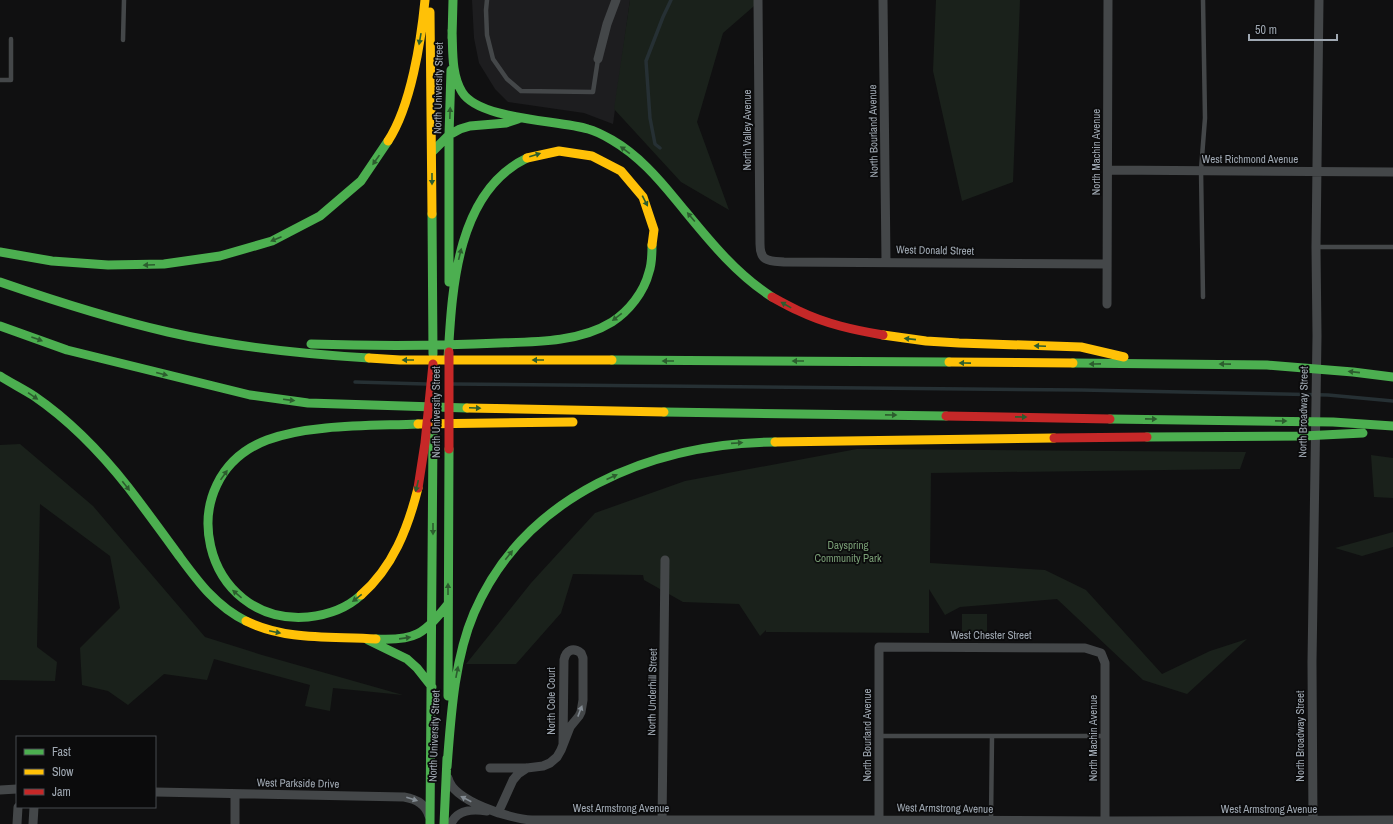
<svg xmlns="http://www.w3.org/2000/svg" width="1393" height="824" viewBox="0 0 1393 824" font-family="'Archivo Narrow',sans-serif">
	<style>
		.built { fill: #1d1d1f }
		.green { fill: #1a211b }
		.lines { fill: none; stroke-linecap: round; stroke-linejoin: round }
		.stream { stroke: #263034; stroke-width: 3.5 }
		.lane { stroke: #444749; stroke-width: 4.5 }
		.street { stroke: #444749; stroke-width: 9 }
		.fast { stroke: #4caf50; stroke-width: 9 }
		.slow { stroke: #ffc107; stroke-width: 9 }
		.jam { stroke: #c62828; stroke-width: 9 }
		.oneway { fill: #2c5d2e }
		.oneway2 { fill: #848c93 }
		.labels { text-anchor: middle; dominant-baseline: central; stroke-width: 3.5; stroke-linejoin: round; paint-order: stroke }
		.street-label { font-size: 11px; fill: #a0a9b3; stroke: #0b0b0c }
		.park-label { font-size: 11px; fill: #7a9f76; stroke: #0b0b0c }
	</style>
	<rect width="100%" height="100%" fill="#101011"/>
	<path class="built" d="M472,0H630L613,124L584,113L508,102L495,89L479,63L474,38Z"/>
	<path class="green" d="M630,0H761L723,33L697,122L729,210L681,182L614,109Z
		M936,0H1020L1013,182L962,201L933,71Z
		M20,444L93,506L205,637L262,655L403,695L333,688L330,711L305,706L310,685L214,659L207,680L164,674L128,705L108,691L82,685L80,648L120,608L110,556L40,504L37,647L57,662L55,681L0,680V445Z
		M857,449L1246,452L1240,469L931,473L930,563L1045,570L1086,590L1162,674L1210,651L1247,639L1187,694L1143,680L1057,599L960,607L945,615L929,589V633L766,632V630L760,636L739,604L683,602L644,580L643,575L573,574L561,613L516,664H466L531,583L595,513L685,481Z
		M1371,455L1393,458V498L1374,497Z
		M1393,532V547L1362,556L1335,548Z
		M962,614H987V634L962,633Z"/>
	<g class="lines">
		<path class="stream" d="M660,148L655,144L650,118L646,61L663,17L671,0
			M355,382L426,384
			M452,384L1081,390L1328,395L1393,401"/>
		<path class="lane" d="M487,0L486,10L487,35L493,59L507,79L521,91L593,92L598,59
			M123,40L124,0
			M0,80H11V39
			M1316,247H1393
			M1203,297L1201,170L1205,118L1203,0
			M879,736H1105
			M991,821L992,736"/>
		<path class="street" d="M758,0L760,244C760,262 769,261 784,262L1107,264
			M883,0L886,261
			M598,59L607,24L616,0
			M1108,170L1393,172
			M1107,304L1108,0
			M490,768H526
			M448,778C453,801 510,819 532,820H879L1105,821L1393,820
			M0,790L17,789
			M155,792L404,797C416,799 426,804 429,816
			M498,813L513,780L518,774L527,768L543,766L550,763L557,757L561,750L570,727L579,716L581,712L583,700V658L581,653C573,647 566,650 564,660L563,745
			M17,824L18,807
			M33,824L34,807
			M235,824V794
			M451,824C457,809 473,809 487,811
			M662,824L665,560
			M879,824V647L1085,648L1101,653L1105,663V824
			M1313,824L1312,662L1317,336L1316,247L1319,0"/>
		<path class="fast" d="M452,30C453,50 451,74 462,92C479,120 558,120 588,129C596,131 605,136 612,140C638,155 658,178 676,200C705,235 733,272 772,297
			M452,38L453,0
			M432,152L449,135L460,129L470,126L506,123L518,119
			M432,214L433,354
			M0,252L52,261L108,265L164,264L220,256L272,241L320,216L361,181L388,141
			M0,282C55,301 111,319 168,332C234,347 301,354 369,358
			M449,282V135L451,70
			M0,326L67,350L250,395L308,403L467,408
			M311,344C374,346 437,346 499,343C536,342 580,342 612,322C629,311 644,292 649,272C652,264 652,254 652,245
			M448,358C452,290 456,192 527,158
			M612,360L949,362
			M1073,363L1267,365L1353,372L1393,377
			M0,376C11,383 23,389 34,396C69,420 102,454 128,487C145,509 161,531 177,553C197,580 215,606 246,621
			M664,412L946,416
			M1110,419L1333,422L1393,426
			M1147,437L1303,436L1363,433
			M361,595C347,608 327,615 308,617C202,626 168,478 267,440C310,424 372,426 418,424
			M376,639C416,641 424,634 448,604
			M368,640L407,659L417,668L432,687
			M448,696L449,449
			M447,767C451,716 454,660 474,613C525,494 653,443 775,442
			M430,824L433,434
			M444,824L447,758"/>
		<path class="slow" d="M430,12L432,214
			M388,141C411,106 421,41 425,0
			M527,158L559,151L592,156L621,171L643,197L654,230L652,245
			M883,335L926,341L959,343L1081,347L1124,357
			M369,358L400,360H612
			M949,362L1073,363
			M467,408L664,412
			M418,424L573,422
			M775,442L1054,438
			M361,595C393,567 408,528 418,488
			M246,621C287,641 332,636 376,639"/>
		<path class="jam" d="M772,297C781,302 790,307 799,311C826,324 854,330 883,335
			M946,416L1110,419
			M1054,438L1147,437
			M449,449V352
			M418,488L425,443L433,364"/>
	</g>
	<defs><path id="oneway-solid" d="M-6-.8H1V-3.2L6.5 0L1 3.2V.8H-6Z"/></defs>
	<g class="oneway">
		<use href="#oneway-solid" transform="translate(420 39) rotate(100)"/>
		<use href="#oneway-solid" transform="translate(450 113) rotate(-88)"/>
		<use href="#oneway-solid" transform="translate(625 150) rotate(-144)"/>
		<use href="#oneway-solid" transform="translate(535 155) rotate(-17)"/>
		<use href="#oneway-solid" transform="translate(376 160) rotate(125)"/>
		<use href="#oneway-solid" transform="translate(432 179) rotate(90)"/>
		<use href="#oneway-solid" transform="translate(645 201) rotate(63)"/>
		<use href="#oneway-solid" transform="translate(691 217) rotate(-130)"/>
		<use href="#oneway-solid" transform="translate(276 239) rotate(157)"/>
		<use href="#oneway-solid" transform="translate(460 254) rotate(-76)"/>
		<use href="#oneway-solid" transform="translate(149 265) rotate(178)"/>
		<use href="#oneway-solid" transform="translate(786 305) rotate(-151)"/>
		<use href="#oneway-solid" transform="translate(617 317) rotate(143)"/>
		<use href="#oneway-solid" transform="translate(37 339) rotate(20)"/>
		<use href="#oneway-solid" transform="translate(910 339) rotate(-174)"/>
		<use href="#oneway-solid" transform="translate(1040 346) rotate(-178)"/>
		<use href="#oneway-solid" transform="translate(408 360) rotate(-180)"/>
		<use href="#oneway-solid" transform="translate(538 360) rotate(-180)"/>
		<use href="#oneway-solid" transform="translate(668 361) rotate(-180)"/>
		<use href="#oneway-solid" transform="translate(798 361) rotate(180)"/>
		<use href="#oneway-solid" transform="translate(965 363) rotate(-179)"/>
		<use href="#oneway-solid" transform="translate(1095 364) rotate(179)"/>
		<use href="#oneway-solid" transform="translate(1225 364) rotate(-179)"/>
		<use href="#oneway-solid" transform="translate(1354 372) rotate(-174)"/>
		<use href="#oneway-solid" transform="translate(162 374) rotate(14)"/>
		<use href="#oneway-solid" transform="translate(33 396) rotate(34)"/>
		<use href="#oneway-solid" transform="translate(289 400) rotate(7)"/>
		<use href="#oneway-solid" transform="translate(475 408) rotate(2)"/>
		<use href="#oneway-solid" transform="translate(891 415) rotate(1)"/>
		<use href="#oneway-solid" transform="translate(1021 417) rotate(1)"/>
		<use href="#oneway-solid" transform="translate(1151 419) rotate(1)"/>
		<use href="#oneway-solid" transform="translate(1281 421) rotate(1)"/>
		<use href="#oneway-solid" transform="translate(737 443) rotate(-4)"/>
		<use href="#oneway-solid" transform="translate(224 475) rotate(-55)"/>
		<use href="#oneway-solid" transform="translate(612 477) rotate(-24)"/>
		<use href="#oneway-solid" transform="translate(126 486) rotate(52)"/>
		<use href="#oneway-solid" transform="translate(417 486) rotate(103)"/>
		<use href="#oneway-solid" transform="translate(433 529) rotate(90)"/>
		<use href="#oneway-solid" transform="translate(509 555) rotate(-52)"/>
		<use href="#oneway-solid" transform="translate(448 589) rotate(-90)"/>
		<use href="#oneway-solid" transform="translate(237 594) rotate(-140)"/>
		<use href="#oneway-solid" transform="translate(357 598) rotate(142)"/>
		<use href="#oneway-solid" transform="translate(275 632) rotate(12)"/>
		<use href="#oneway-solid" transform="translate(405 638) rotate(-8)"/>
		<use href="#oneway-solid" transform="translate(457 672) rotate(-79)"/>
	</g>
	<g class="oneway2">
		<use href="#oneway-solid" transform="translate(580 711) rotate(-69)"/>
		<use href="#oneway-solid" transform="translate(412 799) rotate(18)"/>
		<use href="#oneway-solid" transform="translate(466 799) rotate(-153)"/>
	</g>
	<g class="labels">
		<g class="street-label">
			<text transform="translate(438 88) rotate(-89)">North University Street</text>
			<text transform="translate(747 130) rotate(-90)">North Valley Avenue</text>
			<text transform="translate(873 131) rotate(-91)">North Bourland Avenue</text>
			<text transform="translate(1096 152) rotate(-90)">North Machin Avenue</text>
			<text x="1250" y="159">West Richmond Avenue</text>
			<text transform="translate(935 250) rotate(1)">West Donald Street</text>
			<text transform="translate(436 412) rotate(-90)">North University Street</text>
			<text transform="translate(1303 412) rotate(-89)">North Broadway Street</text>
			<text x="991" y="635">West Chester Street</text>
			<text transform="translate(652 692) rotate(-89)">North Underhill Street</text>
			<text transform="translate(551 701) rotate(-90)">North Cole Court</text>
			<text transform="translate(867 735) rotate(-90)">North Bourland Avenue</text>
			<text transform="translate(434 736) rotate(-88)">North University Street</text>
			<text transform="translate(1300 736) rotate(-90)">North Broadway Street</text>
			<text transform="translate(1093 738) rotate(-90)">North Machin Avenue</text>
			<text transform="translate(298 783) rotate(1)">West Parkside Drive</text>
			<text x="621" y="808">West Armstrong Avenue</text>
			<text transform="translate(945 808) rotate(1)">West Armstrong Avenue</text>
			<text x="1269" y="809">West Armstrong Avenue</text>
		</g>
		<g class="park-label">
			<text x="848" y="545">Dayspring<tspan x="848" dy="13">Community Park</tspan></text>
		</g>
	</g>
	<rect x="16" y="736" width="140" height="72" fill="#0b0b0c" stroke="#474a4f"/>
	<rect x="24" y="749" width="20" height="6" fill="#4caf50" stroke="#474a4f"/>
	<text x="52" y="756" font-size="12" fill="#a0a9b3">Fast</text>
	<rect x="24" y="769" width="20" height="6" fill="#ffc107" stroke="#474a4f"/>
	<text x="52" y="776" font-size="12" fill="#a0a9b3">Slow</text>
	<rect x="24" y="789" width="20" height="6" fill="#c62828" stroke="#474a4f"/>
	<text x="52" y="796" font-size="12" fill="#a0a9b3">Jam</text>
	<path d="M1249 34v6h88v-6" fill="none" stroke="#a0a9b3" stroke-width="2"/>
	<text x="1255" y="34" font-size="12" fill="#a0a9b3" stroke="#0b0b0c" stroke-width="3" paint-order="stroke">50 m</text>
</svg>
